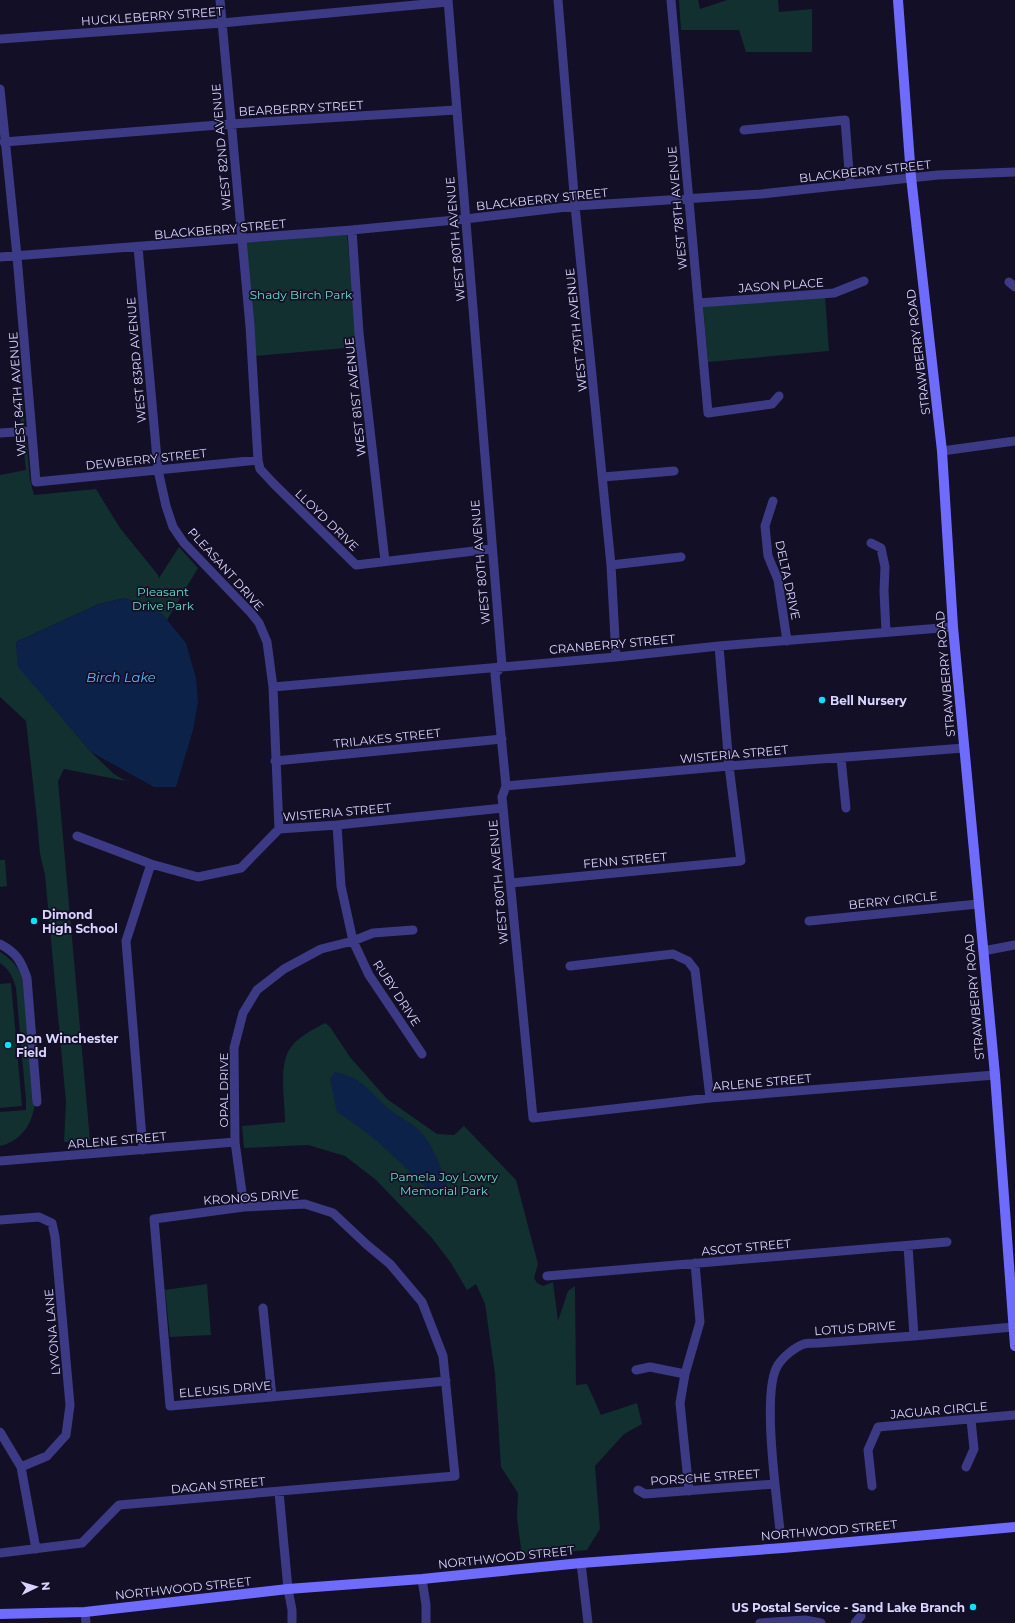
<svg xmlns="http://www.w3.org/2000/svg" width="1015" height="1623" viewBox="0 0 1015 1623" font-family="Montserrat,sans-serif">
	<style>
		.green { fill: #12302f }
		.water { fill: #0c2248 }
		.lines { fill: none; stroke-linecap: round; stroke-linejoin: round }
		.street { stroke: #3d3a85; stroke-width: 9 }
		.secondary { stroke: #6f6bff; stroke-width: 10 }
		.poi-dot { fill: #00e5ff; stroke: #130f26; stroke-width: 1.5 }
		.labels { text-anchor: middle; dominant-baseline: central; stroke-width: 3.5; stroke-linejoin: round; paint-order: stroke }
		.street-label { font-size: 12px; fill: #d9d4ff; stroke: #130f26 }
		.park-label { font-size: 12px; fill: #5fe0c0; stroke: #130f26 }
		.poi-label { font-size: 12px; font-weight: bold; fill: #d9d4ff; stroke: #130f26; text-anchor: start }
		.water-label { font-size: 13px; font-style: italic; fill: #62b6ff; stroke: #130f26 }
	</style>
	<rect width="100%" height="100%" fill="#130f26"/>
	<path class="green" d="M679,0H698L700,9L727,0H778L779,12L812,9V52H746L739,30H681Z
		M347,233L357,347L255,356L246,241Z
		M825,296L829,351L708,362L703,305Z
		M22,394L30,480L34,495L96,489L120,528L158,575L159,578L179,547L198,568L167,620L163,615L125,598L99,604L16,642L19,667L91,752L114,774L126,781L64,769L58,781L90,1140L64,1142L66,1102L45,875L40,854L37,819L26,721L0,697V475L26,470L18,395Z
		M0,860H5L7,886L0,887Z
		M0,952C12,959 19,968 24,981L35,1100C34,1122 22,1141 0,1146V1112L26,1110V1101L16,988C13,977 9,969 0,963Z
		M11,983L22,1106L0,1108V984Z
		M325,1023L330,1027L350,1057L387,1099L437,1134L454,1135L464,1126L516,1180L538,1264L534,1278L537,1283L543,1286L553,1282L558,1321L568,1291L575,1286L576,1385L587,1384L601,1415L637,1403L642,1424L624,1434L595,1466L600,1529L587,1550L522,1556L517,1518L518,1493L501,1467L495,1374L485,1304L476,1284L467,1290L451,1263L432,1238L376,1180L345,1156L308,1145L244,1148L242,1126L285,1122C285,1103 279,1069 288,1052C295,1038 312,1030 325,1023Z
		M207,1284L211,1335L170,1337L165,1290Z"/>
	<path class="water" d="M125,598L163,615L186,643L196,678L198,702L193,730L176,787H154L91,752L18,667L16,642L99,604Z
		M335,1072C363,1077 370,1093 389,1109C399,1117 411,1122 419,1130C434,1145 440,1166 447,1184L441,1194L431,1193L416,1177L377,1141L363,1130L337,1112L330,1079Z"/>
	<g class="lines">
		<path class="street" d="M220,0L250,326L258,460L260,469L274,484L356,565L491,549
			M448,0L502,666L495,674L506,786L502,797L533,1118L710,1098L995,1075
			M558,0L575,206L611,565L616,657
			M671,0L708,413L772,404L779,396
			M0,39L222,23L448,2
			M0,89L17,256L36,482L258,460
			M744,130L845,120L850,184
			M4,142L231,124L456,110
			M352,230L359,333L385,561
			M138,247L158,470L166,506L173,527L184,543L251,613L259,623L267,642L273,687L279,829
			M0,257L352,230L465,219L575,206L761,194L938,175L1015,172
			M1009,282L1015,287
			M698,303L834,293L864,281
			M0,433L31,431
			M942,451L1015,441
			M603,477L674,471
			M773,501L765,526L768,556L778,580L787,641
			M871,543L881,548L885,567L884,591L886,632
			M611,565L681,557
			M273,687L616,657L719,646L953,627
			M841,758L846,808
			M275,761L502,739
			M506,786L729,766L964,748
			M337,825L341,886L353,941L369,975L422,1054
			M77,836L151,864L198,877L241,868L279,829L337,825L503,808
			M511,883L741,861L729,766L719,646
			M809,921L978,904
			M0,944C17,953 21,961 27,978L37,1102
			M983,951L1015,945
			M570,966L673,954L688,961L695,970L710,1098
			M143,1150L126,941L151,864
			M0,1161L235,1142
			M244,1207L235,1142L234,1048L243,1013L257,990L284,969L321,949L353,941L373,933L413,930
			M0,1220L39,1217L52,1223L55,1237L70,1405L66,1435L47,1456L21,1467
			M908,1246L914,1336
			M547,1276L947,1242
			M263,1308L272,1397
			M636,1370L650,1367L685,1374
			M0,1432L21,1467L36,1549
			M966,1467L974,1449L971,1420
			M872,1486L868,1450L878,1427L1015,1415
			M638,1490L645,1494L775,1484
			M689,1491L680,1403L685,1374L700,1322L695,1263
			M279,1492L288,1589L292,1610V1623
			M780,1531C777,1498 761,1390 778,1365C783,1357 795,1347 804,1344C809,1343 814,1343 819,1343L914,1336L1013,1327
			M0,1553L82,1543L119,1505L455,1476L443,1356L422,1302L390,1264L366,1244L333,1213L305,1204L244,1207L154,1219L170,1406L446,1381
			M581,1563L588,1623
			M422,1579L426,1605V1623
			M85,1612L86,1623
			M760,1623L805,1620L821,1623
			M855,1623L861,1616"/>
		<path class="secondary" d="M898,0L911,177L942,451L953,627L995,1075L1015,1346
			M0,1614L85,1612L288,1589L422,1579L581,1563L783,1548L1015,1527"/>
	</g>
	<g class="poi-dot">
		<circle cx="822" cy="700" r="4"/>
		<circle cx="34" cy="921" r="4"/>
		<circle cx="8" cy="1045" r="4"/>
		<circle cx="973" cy="1607" r="4"/>
	</g>
	<g class="labels">
		<g class="street-label">
			<text transform="translate(152 16) rotate(-4)">HUCKLEBERRY STREET</text>
			<text transform="translate(301 108) rotate(-3)">BEARBERRY STREET</text>
			<text transform="translate(221 147) rotate(-95)">WEST 82ND AVENUE</text>
			<text transform="translate(865 171) rotate(-6)">BLACKBERRY STREET</text>
			<text transform="translate(542 199) rotate(-6)">BLACKBERRY STREET</text>
			<text transform="translate(677 208) rotate(-95)">WEST 78TH AVENUE</text>
			<text transform="translate(220 229) rotate(-5)">BLACKBERRY STREET</text>
			<text transform="translate(455 239) rotate(-95)">WEST 80TH AVENUE</text>
			<text transform="translate(781 285) rotate(-4)">JASON PLACE</text>
			<text transform="translate(576 330) rotate(-96)">WEST 79TH AVENUE</text>
			<text transform="translate(918 352) rotate(-97)">STRAWBERRY ROAD</text>
			<text transform="translate(136 360) rotate(-95)">WEST 83RD AVENUE</text>
			<text transform="translate(17 394) rotate(-94)">WEST 84TH AVENUE</text>
			<text transform="translate(355 397) rotate(-96)">WEST 81ST AVENUE</text>
			<text transform="translate(146 459) rotate(-6)">DEWBERRY STREET</text>
			<text transform="translate(327 520) rotate(44)">LLOYD DRIVE</text>
			<text transform="translate(480 562) rotate(-95)">WEST 80TH AVENUE</text>
			<text transform="translate(226 569) rotate(48)">PLEASANT DRIVE</text>
			<text transform="translate(788 580) rotate(78)">DELTA DRIVE</text>
			<text transform="translate(612 644) rotate(-5)">CRANBERRY STREET</text>
			<text transform="translate(945 674) rotate(-95)">STRAWBERRY ROAD</text>
			<text transform="translate(387 738) rotate(-6)">TRILAKES STREET</text>
			<text transform="translate(734 754) rotate(-5)">WISTERIA STREET</text>
			<text transform="translate(337 812) rotate(-5)">WISTERIA STREET</text>
			<text transform="translate(625 860) rotate(-5)">FENN STREET</text>
			<text transform="translate(498 882) rotate(-95)">WEST 80TH AVENUE</text>
			<text transform="translate(893 900) rotate(-6)">BERRY CIRCLE</text>
			<text transform="translate(397 993) rotate(57)">RUBY DRIVE</text>
			<text transform="translate(974 997) rotate(-95)">STRAWBERRY ROAD</text>
			<text transform="translate(762 1082) rotate(-5)">ARLENE STREET</text>
			<text transform="translate(223 1090) rotate(-90)">OPAL DRIVE</text>
			<text transform="translate(117 1140) rotate(-5)">ARLENE STREET</text>
			<text transform="translate(251 1197) rotate(-4)">KRONOS DRIVE</text>
			<text transform="translate(746 1247) rotate(-5)">ASCOT STREET</text>
			<text transform="translate(855 1328) rotate(-4)">LOTUS DRIVE</text>
			<text transform="translate(52 1332) rotate(-95)">LYVONA LANE</text>
			<text transform="translate(225 1389) rotate(-5)">ELEUSIS DRIVE</text>
			<text transform="translate(939 1410) rotate(-5)">JAGUAR CIRCLE</text>
			<text transform="translate(705 1477) rotate(-4)">PORSCHE STREET</text>
			<text transform="translate(218 1485) rotate(-5)">DAGAN STREET</text>
			<text transform="translate(829 1530) rotate(-5)">NORTHWOOD STREET</text>
			<text transform="translate(506 1557) rotate(-6)">NORTHWOOD STREET</text>
			<text transform="translate(183 1588) rotate(-6)">NORTHWOOD STREET</text>
		</g>
		<g class="park-label">
			<text x="301" y="294">Shady Birch Park</text>
			<text x="163" y="591">Pleasant<tspan x="163" dy="14">Drive Park</tspan></text>
			<text x="444" y="1176">Pamela Joy Lowry<tspan x="444" dy="14">Memorial Park</tspan></text>
		</g>
		<g class="poi-label">
			<text x="830" y="700">Bell Nursery</text>
			<text x="42" y="914">Dimond<tspan x="42" dy="14">High School</tspan></text>
			<text x="16" y="1038">Don Winchester<tspan x="16" dy="14">Field</tspan></text>
			<text x="965" y="1607" text-anchor="end">US Postal Service - Sand Lake Branch</text>
		</g>
		<g class="water-label">
			<text x="121" y="677">Birch Lake</text>
		</g>
	</g>
	<g transform="translate(36 1587) rotate(85)" stroke="#130f26" stroke-width="3" paint-order="stroke">
	<path d="M0-3L7 15L0 10L-7 15Z" fill="#d9d4ff"/>
	<text y="-6" font-size="11" font-weight="bold" text-anchor="middle" fill="#d9d4ff">N</text>
	</g>
</svg>
